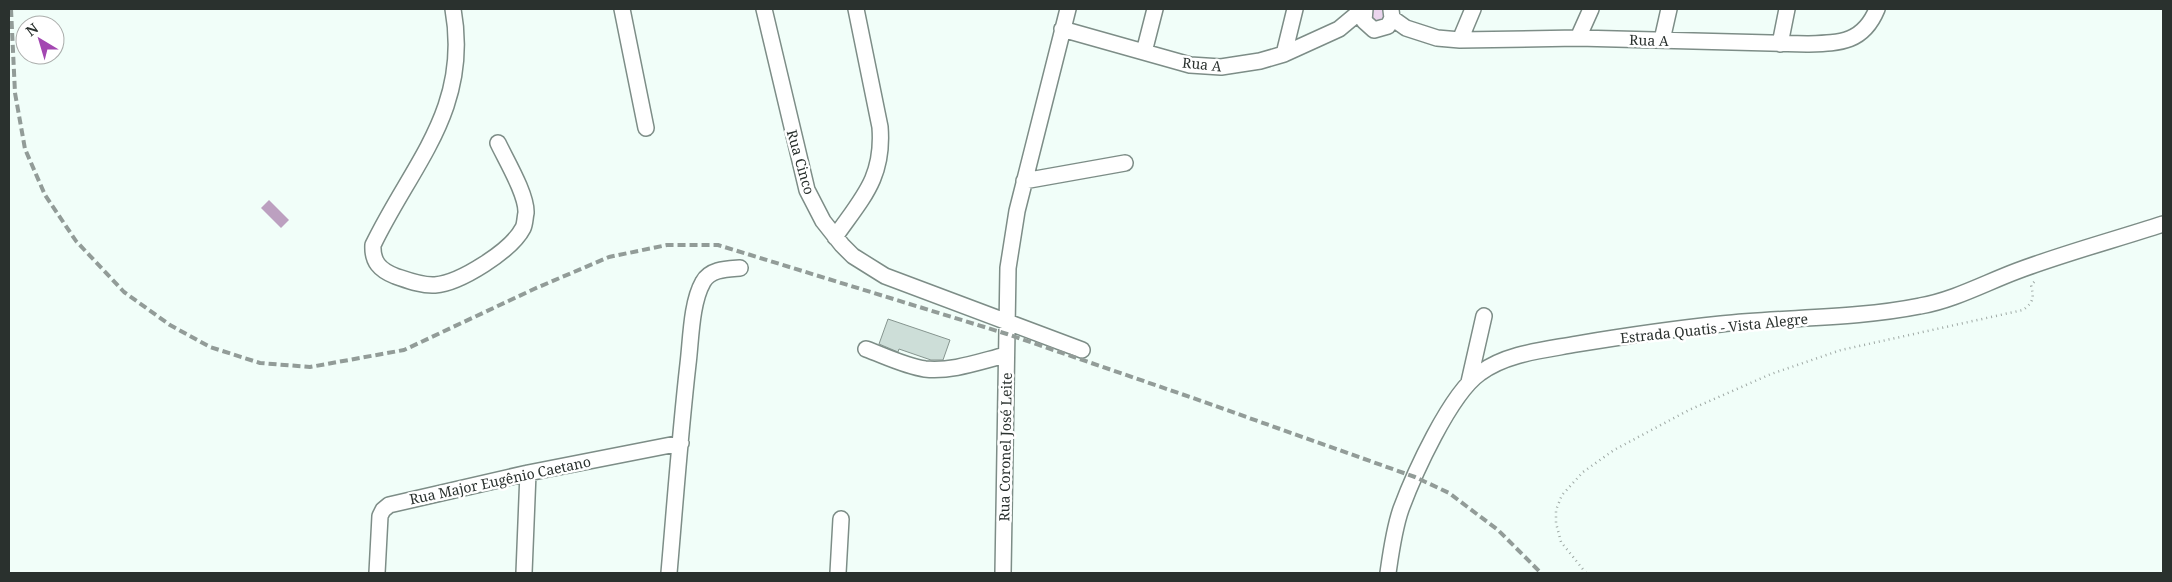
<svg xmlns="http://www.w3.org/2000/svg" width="2172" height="582" viewBox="0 0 2172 582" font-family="'Noto Serif',serif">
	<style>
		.green { fill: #ebd5ee }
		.water { fill: #bca0c0 }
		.building { fill: #cdded8; stroke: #86958f }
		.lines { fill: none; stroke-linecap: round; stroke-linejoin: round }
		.minor-casing { stroke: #7d8d87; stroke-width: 18 }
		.path { stroke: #9fa9a5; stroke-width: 2.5; stroke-dasharray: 1 4; stroke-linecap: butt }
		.minor { stroke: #fff; stroke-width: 15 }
		.rail { stroke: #929c98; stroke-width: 4; stroke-dasharray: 8 4; stroke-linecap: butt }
		.labels { text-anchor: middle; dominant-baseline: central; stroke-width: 5; stroke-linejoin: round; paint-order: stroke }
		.street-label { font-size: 14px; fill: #2a312e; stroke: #fff }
	</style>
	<rect width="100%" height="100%" fill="#f1fef9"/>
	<path class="green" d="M1367,9H1389L1380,28L1365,11Z"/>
	<path class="water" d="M269,200L289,220L281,228L261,208Z"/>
	<path class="building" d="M888,319L950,340L943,360H931L899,349L898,352L879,344Z"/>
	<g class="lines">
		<g class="minor-casing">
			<path id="minor" d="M453,9C471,109 412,164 373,245C372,262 380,270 395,276C407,280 422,286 435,285C460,283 511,251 523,228C525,224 525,217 526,213C527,195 506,160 498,143
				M622,9L646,128
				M764,9L807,190L823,221L842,245L853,256L885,276L1082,350
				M1365,9L1364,21L1374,30L1388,26L1392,18L1391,10
				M1392,18L1406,28L1437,38L1460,40L1578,38L1807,44C1840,43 1863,43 1877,9
				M1062,29L1190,65L1221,67L1260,61L1284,54L1339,29L1363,9
				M1578,38L1591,9
				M1460,40L1473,9
				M1662,40L1669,9
				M1780,44L1787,9
				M1144,52L1155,9
				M1284,54L1295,9
				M1024,181L1125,163
				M835,237C862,198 884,178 880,127L856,9
				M866,349C885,356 905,366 925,369C952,372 981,361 1006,355
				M1469,382L1484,316
				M377,573L380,516L383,510L389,505L528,473L681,443
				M524,573L528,473
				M669,573C675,504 680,434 688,364C691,340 691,303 703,282C710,269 727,269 740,268
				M838,573L841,519
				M1003,573L1008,268L1017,211L1068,9
				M1388,573C1391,552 1394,529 1401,509C1414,474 1450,394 1480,373C1507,353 1545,350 1577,344C1625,336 1673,329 1721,324C1787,317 1855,319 1920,306C1954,300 1985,283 2017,271C2065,253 2114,240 2163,224"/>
		</g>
		<path class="path" d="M1586,573L1561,542L1556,523V510L1562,495L1583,472L1614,450L1689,410L1771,374L1841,350L2023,310C2034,302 2034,297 2031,285L2035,281"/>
		<use href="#minor" class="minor"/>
		<path class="rail" d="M11,9L15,93L25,149L45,195L76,241L124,292L170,325L210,347L260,363L310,367L404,350L534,289L609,257L667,245H718L1007,334L1193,398L1415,477L1449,493L1498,530L1541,573"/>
	</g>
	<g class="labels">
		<g class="street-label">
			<text transform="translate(1649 40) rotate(2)">Rua A</text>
			<text transform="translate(1202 64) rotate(6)">Rua A</text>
			<text transform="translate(801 162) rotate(74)">Rua Cinco</text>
			<text transform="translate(1714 328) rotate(-6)">Estrada Quatis - Vista Alegre</text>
			<text transform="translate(1005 447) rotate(-89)">Rua Coronel José Leite</text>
			<text transform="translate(500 480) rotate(-12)">Rua Major Eugênio Caetano</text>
		</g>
	</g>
	<rect width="2172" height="582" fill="none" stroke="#2a312e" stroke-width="20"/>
	<g transform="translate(40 40) rotate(322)"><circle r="24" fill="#ffffff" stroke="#aaadab"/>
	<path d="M0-4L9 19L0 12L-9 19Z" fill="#a347b1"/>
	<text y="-8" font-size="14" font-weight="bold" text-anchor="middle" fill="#2a312e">N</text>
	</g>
</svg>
